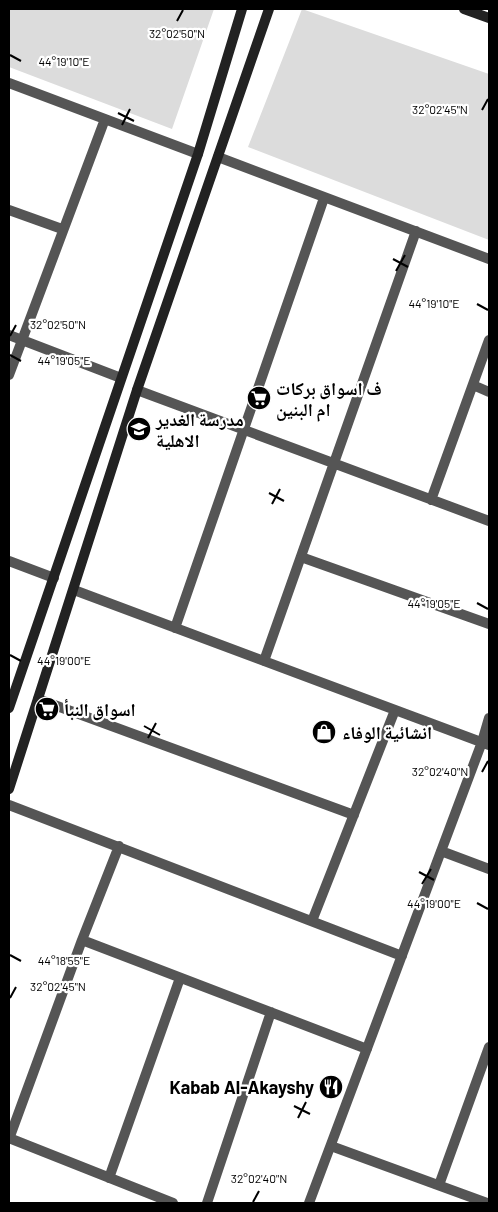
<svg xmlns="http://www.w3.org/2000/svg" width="498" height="1212" viewBox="0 0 498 1212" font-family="Barlow,'Noto Naskh Arabic',sans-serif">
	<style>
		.green { fill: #dcdcdc }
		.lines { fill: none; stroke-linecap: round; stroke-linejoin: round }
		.street { stroke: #555; stroke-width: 10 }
		.secondary { stroke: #222; stroke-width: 10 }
		.ticks { fill: none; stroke: #000; stroke-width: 2 }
		.labels { text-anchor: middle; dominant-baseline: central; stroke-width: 4.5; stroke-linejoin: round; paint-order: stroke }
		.poi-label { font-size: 18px; font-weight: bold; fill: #000; stroke: #fff; text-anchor: start }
		.ticks-label { font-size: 12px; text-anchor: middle; fill: #000; stroke: #fff; stroke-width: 4.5; stroke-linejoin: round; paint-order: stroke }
	</style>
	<rect width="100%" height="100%" fill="#fff"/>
	<path class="green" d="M9,9H214L172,129L9,67Z
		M302,9L489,74V240L248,147Z"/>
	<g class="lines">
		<path class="street" d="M9,83L198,154
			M218,157L489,259
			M9,210L62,229
			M9,335L121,378
			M9,375L105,119
			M473,385L489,392
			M137,390L489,521
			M431,500L489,340
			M301,557L489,624
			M9,561L54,578
			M74,590L489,745
			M175,628L324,198
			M264,661L416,231
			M38,699L354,815
			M9,805L402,956
			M441,851L489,869
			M312,921L395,710
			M82,940L367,1049
			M9,1138L173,1203
			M9,1139L82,940L119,846
			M331,1146L487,1203
			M109,1178L180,978
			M439,1185L489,1047
			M207,1203L271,1012
			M309,1203L482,742L489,718"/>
		<path class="secondary" d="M464,9L489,18
			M9,708L198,154L242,9
			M9,789L137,390L269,9"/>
	</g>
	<path class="ticks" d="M177,21L183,10M10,55L21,61M482,110L488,99M118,113L134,121M122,125L130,109M393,259L408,267M396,271L405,255M477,304L488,310M10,336L16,325M10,355L21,361M269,493L284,501M272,504L280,489M477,603L488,609M10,655L21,661M144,726L160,735M148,738L156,723M482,772L488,761M419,872L434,880M422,884L431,869M477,903L488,909M10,955L21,961M10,998L16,987M294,1106L310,1114M298,1118L306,1102M253,1202L259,1191"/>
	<defs>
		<g id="supermarket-disc" transform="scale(1.25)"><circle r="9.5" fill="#000" stroke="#fff"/><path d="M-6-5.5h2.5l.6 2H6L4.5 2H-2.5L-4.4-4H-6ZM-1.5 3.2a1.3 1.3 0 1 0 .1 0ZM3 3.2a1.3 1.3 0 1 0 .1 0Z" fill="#fff"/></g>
		<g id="school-disc" transform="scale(1.25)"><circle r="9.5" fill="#000" stroke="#fff"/><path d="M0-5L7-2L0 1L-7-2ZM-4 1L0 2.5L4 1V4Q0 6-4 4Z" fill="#fff"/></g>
		<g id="shop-disc" transform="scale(1.25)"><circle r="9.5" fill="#000" stroke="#fff"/><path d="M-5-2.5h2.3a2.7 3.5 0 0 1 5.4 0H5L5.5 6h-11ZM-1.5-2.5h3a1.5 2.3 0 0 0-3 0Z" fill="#fff"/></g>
		<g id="restaurant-disc" transform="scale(1.25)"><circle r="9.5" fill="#000" stroke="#fff"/><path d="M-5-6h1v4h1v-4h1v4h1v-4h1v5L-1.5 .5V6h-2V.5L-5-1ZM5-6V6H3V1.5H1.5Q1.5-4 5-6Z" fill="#fff"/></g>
	</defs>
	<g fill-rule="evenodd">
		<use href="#supermarket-disc" x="259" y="398"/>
		<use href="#school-disc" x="139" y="429"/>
		<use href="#supermarket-disc" x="47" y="709"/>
		<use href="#shop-disc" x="324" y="732"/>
		<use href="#restaurant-disc" x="331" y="1087"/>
	</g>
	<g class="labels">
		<g class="poi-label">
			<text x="276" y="388">ف اسواق بركات<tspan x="276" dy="21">ام البنين</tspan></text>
			<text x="156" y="419">مدرسة الغدير<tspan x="156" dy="21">الاهلية</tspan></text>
			<text x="64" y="709">اسواق النبأ</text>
			<text x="342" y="732">انشائية الوفاء</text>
			<text x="314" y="1087" text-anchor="end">Kabab Al-Akayshy</text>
		</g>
	</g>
	<g class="ticks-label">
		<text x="177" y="38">32°02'50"N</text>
		<text x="64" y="66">44°19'10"E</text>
		<text x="440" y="114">32°02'45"N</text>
		<text x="434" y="308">44°19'10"E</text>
		<text x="58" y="329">32°02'50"N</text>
		<text x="64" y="365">44°19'05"E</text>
		<text x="434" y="608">44°19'05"E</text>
		<text x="64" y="665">44°19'00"E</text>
		<text x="440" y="776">32°02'40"N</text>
		<text x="434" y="908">44°19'00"E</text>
		<text x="64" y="965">44°18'55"E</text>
		<text x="58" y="991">32°02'45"N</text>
		<text x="259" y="1183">32°02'40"N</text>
	</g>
	<rect width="498" height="1212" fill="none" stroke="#000000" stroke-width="20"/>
</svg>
